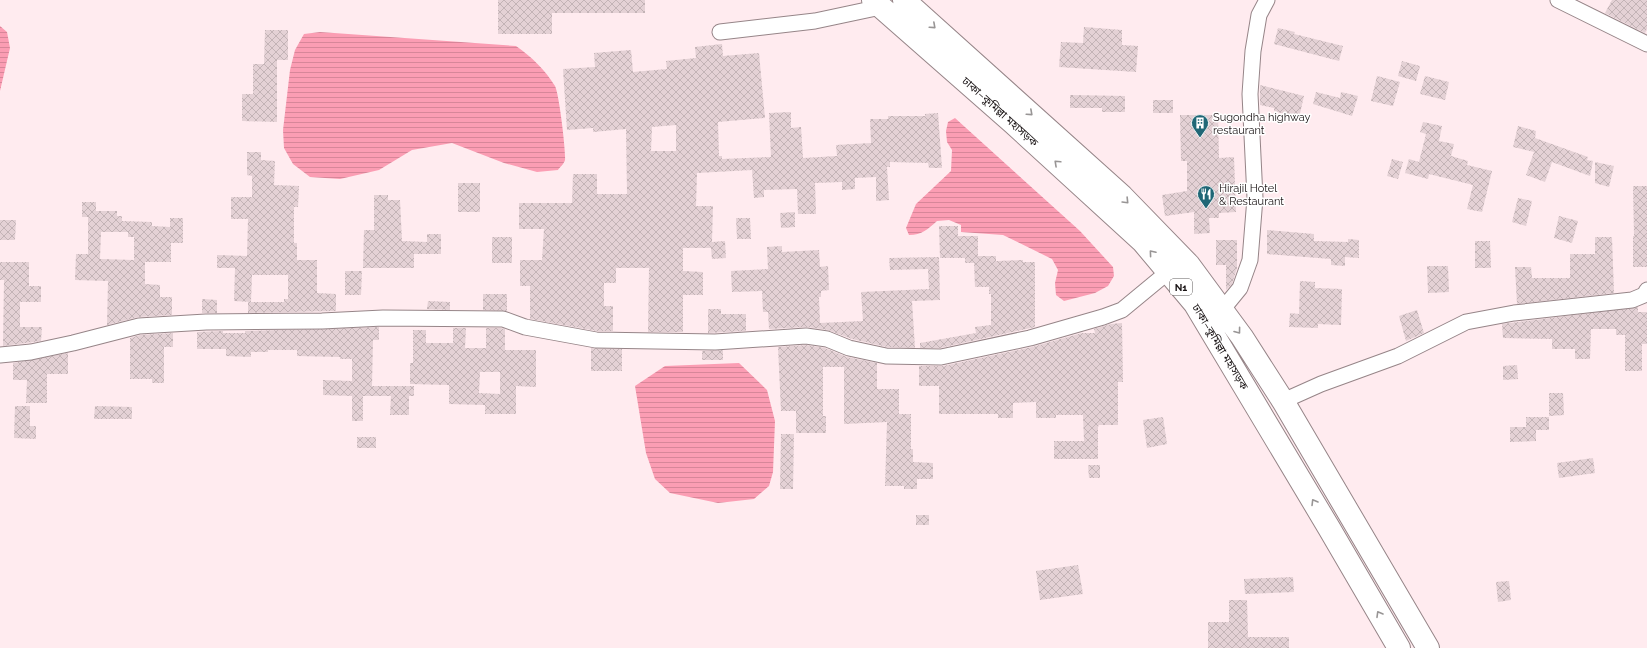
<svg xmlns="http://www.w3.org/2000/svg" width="1647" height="648" viewBox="0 0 1647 648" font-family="Raleway,'Noto Sans Bengali',sans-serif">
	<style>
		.water { fill: url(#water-rules) }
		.building { fill: url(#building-cross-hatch); fill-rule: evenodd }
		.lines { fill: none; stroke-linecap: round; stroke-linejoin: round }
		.minor-casing { stroke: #968588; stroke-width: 17 }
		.trunk-casing { stroke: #968588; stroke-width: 24 }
		.minor { stroke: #fff; stroke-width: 15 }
		.trunk { stroke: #fff; stroke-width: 22 }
		.oneway { stroke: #989595 }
		.labels { text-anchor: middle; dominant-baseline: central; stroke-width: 3; stroke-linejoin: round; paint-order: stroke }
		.shield { fill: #fff; stroke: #5e5a5a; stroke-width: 1 }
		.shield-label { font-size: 10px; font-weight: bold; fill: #191314 }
		.street-label { font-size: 11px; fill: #191314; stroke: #fff }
		.poi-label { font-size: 11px; fill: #191314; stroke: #fff; text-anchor: start }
	</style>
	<defs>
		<pattern id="water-rules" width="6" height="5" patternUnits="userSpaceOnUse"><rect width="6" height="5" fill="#fb9db3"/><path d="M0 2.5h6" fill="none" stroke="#d78699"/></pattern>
		<pattern id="building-cross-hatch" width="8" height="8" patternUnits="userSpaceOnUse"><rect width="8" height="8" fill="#e4d1d5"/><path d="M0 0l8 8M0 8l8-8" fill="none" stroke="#c3b3b6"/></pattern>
	</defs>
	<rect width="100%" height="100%" fill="#ffebef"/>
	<path class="water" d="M0,26L7,32L10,48L0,91Z
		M320,32L516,46C532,57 545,70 555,86C559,93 566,151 565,160C564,164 560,167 558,170L537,172L504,163L452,143L412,150L379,170L340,179L310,177L293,164L284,148L283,130L290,70L295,50L304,34Z
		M955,118L1080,231L1113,267L1114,276L1108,286L1095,293L1064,301L1056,295L1055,283L1058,270L1052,259L1003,235L961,232V225L949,220L937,221C928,229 922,235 909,235L906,228L916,204L951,171L952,150L947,142L946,131L948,122Z
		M739,363L767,390L775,421L773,472L769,486L754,499L718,503L670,493L655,479L646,453L635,386L665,366Z"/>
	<path class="building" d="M498,0H645V13H552V34H498Z
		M1612,0H1647V29L1645,33L1605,13Z
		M1084,27L1122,30V45L1138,46L1136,72L1059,67L1061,42L1083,43Z
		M1278,28L1295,32L1294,34L1343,46L1339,61L1274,44Z
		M265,30H288V60H277V122L242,121V94H253V64H264Z
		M722,44L723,56L759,53L765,118L718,122L719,156H722V159L771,157L769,113L791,112V128L801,127L803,158L837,156L836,145L871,143L870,119H888V116H925V114L938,113L942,168H929L928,163L890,162V167H887L889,200L876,201V177L855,178V189L842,190V182L815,183L816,214H798L797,189L764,190V197L754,198L752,170L697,173L696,206H713L712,242L725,241L726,258L712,259L711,248H683V271L703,272V295H683V332H648L649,268H616V283H604V306H613V331H597L530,319V286H520V260H542L544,229H519V203H572L573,174H597V194H627L626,129L593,132V128L567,130L563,69L595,67L594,53L631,50L633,72L667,69L666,61L696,58L695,47ZM676,125V151H651L652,127Z
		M1402,61L1420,66L1416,81L1398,76Z
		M1377,76L1400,82L1393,106L1371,101Z
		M1425,76L1449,82L1445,100L1420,94Z
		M1260,85L1304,96L1299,118L1274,111V108L1260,105Z
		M1316,92L1340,98L1341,92L1358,96L1352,116L1313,104Z
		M1070,95L1125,96V112H1102V108H1070Z
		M1153,100H1173V113H1153Z
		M1180,115H1218L1219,158L1234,157L1236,212L1219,213V218H1209L1210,233L1194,234V212L1165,216L1162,195L1187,191V161H1181Z
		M1423,122L1442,126L1439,141L1454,144L1451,156L1468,161L1467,165L1492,171L1482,212L1467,209L1473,185L1429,174L1428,179L1405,173L1409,159L1419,162L1426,134L1420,132Z
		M1518,126L1536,131L1535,138L1588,157L1587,160L1593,161L1590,176L1552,162L1545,182L1526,175L1534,152L1513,147Z
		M247,152H261V160L275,161L274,185L299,186L298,207H294V243H297V260H317V293L336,294V311L248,313V302H284V299H288V275H252L251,302L234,301L235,268H217V255L247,256L248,219H231V197H252V176L247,175Z
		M1392,159L1403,162L1398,179L1387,176Z
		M1595,162L1614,166L1609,187L1595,183Z
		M458,183H480V212H458Z
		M1633,186H1647V267H1633V236H1634Z
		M374,195H388V200H400L402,241L427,242V234H441V254H414V268H363L364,230H374Z
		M1518,198L1532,201L1526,226L1512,222Z
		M82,202H96V211H117V216H122V221L152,222V226L170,227V218H183V243H171V262H145V284L160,285V297H172V315L138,317L107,325L108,281L75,280L76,254H88V217H82ZM101,232H128V237H134V260L100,259Z
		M795,212V227L781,228L780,213Z
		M1559,216L1578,221L1572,243L1554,238Z
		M736,218H750L751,239H737Z
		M0,220H16L15,240H0Z
		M939,226H958V236H978V256H996V261L1023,260V262H1035V327L940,348H920V343L976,333L975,327L991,325V294H989V287H975L974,263H965V258H940Z
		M1267,230L1314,234V241L1348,242V239L1359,240V258L1345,257V266L1331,265V259L1267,254Z
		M492,237H512V263H492Z
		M1595,237H1612L1614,293L1517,304L1515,267H1531L1532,278H1570V254H1595Z
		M1216,240H1237V268L1232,284L1226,290V265H1216Z
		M1475,241H1490L1491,268H1475Z
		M782,246V252L819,250L820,267L828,266L829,290L821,291V297H819L820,323L863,321L861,292L929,289L928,269L890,270L889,258L939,257L940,300L912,301L915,348L887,347L852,339L828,330L807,327L769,329L768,312H763L762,291L732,292L731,271L768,269L767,247Z
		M0,262H29V286H41V302H20V327H42L41,341L3,346L4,280H0Z
		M1427,266H1448L1449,292L1428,293Z
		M345,271H362L361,295H345Z
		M1300,281L1315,282V288L1342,289L1341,325L1318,324V328L1289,327L1290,313L1299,314Z
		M483,294H507V311L483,310Z
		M202,299L217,300V313H202Z
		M428,301L450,302V310L427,309Z
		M1638,307V312H1647V344H1642V371H1625V335H1616V329H1591L1590,359H1575V349H1552V339L1503,338L1502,324Z
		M708,309H721V314H746V331L708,333Z
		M1417,310L1424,333L1406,341L1399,316Z
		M1122,323L1123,382H1118V425H1099L1098,427V459H1054V441H1084L1083,415H1056V418H1036V402L1013,403V418H998V414H939V386H919V366H943L1032,347L1082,333H1095L1094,329L1111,324Z
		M379,327V340H373L372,386H414V396H409V415H390L391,396H363V421H352V396L323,395V380L352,381V359H340V357L297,356V350H268V352H251V357L226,356V349H197V332L223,331V333H245V331Z
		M453,328H466L465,348H486V328H501L505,329V350H536V387L516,386V414H485V405L449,404V385L410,384V363H413V330H426V343H453ZM480,372H500V394L479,393Z
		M173,333V347H164V383H152V379H130V338L140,335Z
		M806,345L825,348L847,357L877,363V389H899V414H911V449H913V462L933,463V479H917V489H904V486H885L887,422L844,424V367H823V416H826V433H796V411H781L778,347Z
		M591,348L622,349V371H591Z
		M723,350V360H702V351Z
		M68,353V374H47V403H26L27,380H13V363Z
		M1517,365L1518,379L1503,380V366Z
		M1549,393H1563L1564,415L1549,416Z
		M15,406H30V426H36V439L14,438Z
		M95,406L132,407V419H94Z
		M1163,417L1167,444L1147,448L1143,420Z
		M1526,417H1549V430H1536V441L1510,442V427H1526Z
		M781,434H794L793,489H780Z
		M357,437H376V448H357Z
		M1593,458L1595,473L1559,478L1557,463Z
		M1088,465H1100V478H1089Z
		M916,515H929V525H916Z
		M1078,565L1083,594L1040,600L1036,571Z
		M1293,577L1294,592L1245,594L1244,579Z
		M1509,581L1511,600L1498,602L1496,582Z
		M1229,600H1247L1248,637H1289V648H1208V622H1229Z"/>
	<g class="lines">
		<g class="minor-casing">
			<path id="minor" d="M1558,0L1647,44
				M720,32L815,21L881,7
				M1222,310L1240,288L1250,260L1255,198L1250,94L1253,51L1259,15L1267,0
				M0,355L31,352L73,343L139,326L206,322L322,321L383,318L503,319L525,327L596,340L715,342L806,336L827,339L849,348L886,356L941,357L1030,338L1103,317L1122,310L1168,272
				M1283,401L1321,384L1398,356L1466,322L1514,313L1632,300L1644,295L1647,290"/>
		</g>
		<g class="trunk-casing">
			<path id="trunk" d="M873,0L1013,123L1143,242L1195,304L1329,528L1399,648
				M904,0L1122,196L1189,265L1242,337L1283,401L1428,648"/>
		</g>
		<use href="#minor" class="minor"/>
		<use href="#trunk" class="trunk"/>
	</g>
	<defs><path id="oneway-chevron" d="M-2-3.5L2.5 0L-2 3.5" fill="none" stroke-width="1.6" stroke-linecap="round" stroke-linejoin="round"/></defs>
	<g class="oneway">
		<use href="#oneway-chevron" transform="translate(933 26) rotate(42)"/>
		<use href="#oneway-chevron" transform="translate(1030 113) rotate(42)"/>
		<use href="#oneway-chevron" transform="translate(1057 163) rotate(-137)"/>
		<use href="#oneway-chevron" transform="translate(1126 201) rotate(46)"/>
		<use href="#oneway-chevron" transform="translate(1152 253) rotate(-130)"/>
		<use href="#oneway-chevron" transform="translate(1238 331) rotate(53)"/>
		<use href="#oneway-chevron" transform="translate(1314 502) rotate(-121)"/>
		<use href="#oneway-chevron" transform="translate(1379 614) rotate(-120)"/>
	</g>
	<defs>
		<g id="building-pin" transform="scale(0.9)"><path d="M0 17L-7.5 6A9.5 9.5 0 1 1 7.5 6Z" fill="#206776" stroke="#fff"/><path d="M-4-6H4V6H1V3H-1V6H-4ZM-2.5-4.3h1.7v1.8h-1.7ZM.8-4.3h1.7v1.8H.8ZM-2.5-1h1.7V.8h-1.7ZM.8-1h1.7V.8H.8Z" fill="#fff"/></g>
		<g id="restaurant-pin" transform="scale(0.9)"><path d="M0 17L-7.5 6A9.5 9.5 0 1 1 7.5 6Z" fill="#206776" stroke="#fff"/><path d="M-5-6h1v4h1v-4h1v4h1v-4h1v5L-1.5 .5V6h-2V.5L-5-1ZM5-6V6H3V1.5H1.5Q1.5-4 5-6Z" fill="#fff"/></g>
	</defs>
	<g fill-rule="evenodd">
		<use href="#building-pin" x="1200" y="123"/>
		<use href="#restaurant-pin" x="1206" y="194"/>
	</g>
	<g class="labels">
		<rect class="shield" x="1170" y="279" width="22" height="16" rx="3"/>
		<g class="shield-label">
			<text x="1181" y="287">N1</text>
		</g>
		<g class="street-label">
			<text transform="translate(1000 112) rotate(42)">ঢাকা–কুমিল্লা মহাসড়ক</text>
			<text transform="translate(1220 347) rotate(59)">ঢাকা–কুমিল্লা মহাসড়ক</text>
		</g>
		<g class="poi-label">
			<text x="1213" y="117">Sugondha highway<tspan x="1213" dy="13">restaurant</tspan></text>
			<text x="1219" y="188">Hirajil Hotel<tspan x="1219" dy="13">&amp; Restaurant</tspan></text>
		</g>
	</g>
</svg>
